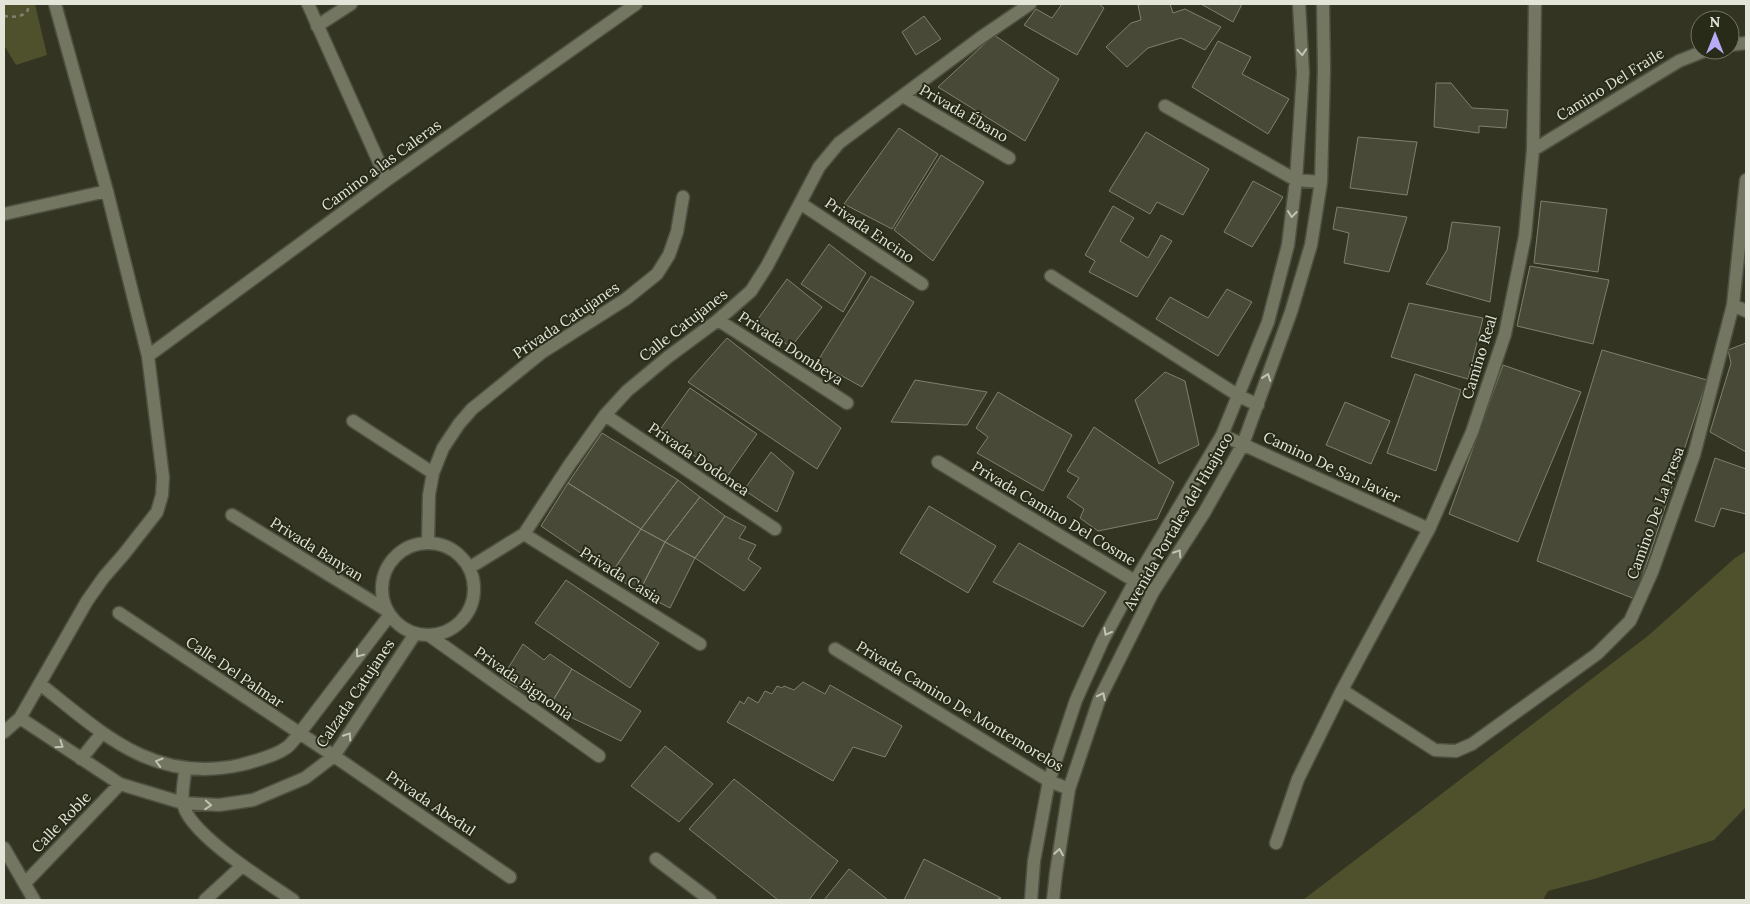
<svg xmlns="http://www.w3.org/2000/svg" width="1750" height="904" viewBox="0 0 1750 904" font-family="Lora,serif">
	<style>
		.green { fill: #4e512c }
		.building { fill: #484a37; stroke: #7f816c }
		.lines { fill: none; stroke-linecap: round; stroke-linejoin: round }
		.minor-casing { stroke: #4f5041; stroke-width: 15 }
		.path { stroke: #7f8171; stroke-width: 2.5; stroke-dasharray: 4 4; stroke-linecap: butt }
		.minor { stroke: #737661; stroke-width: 12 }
		.oneway { stroke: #c1c4b5 }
		.labels { text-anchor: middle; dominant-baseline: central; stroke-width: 4; stroke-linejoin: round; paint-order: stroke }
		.street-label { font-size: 15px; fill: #e3e5d9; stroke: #292b19 }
	</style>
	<rect width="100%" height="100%" fill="#333522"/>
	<path class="green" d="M4,4H35L47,55L16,65L4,45Z
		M1746,551V807L1714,840L1594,879L1548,891L1543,900H1303L1649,635L1735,558Z"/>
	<path class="building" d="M1062,4H1099L1104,8L1077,55L1024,25L1036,9L1052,18Z
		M1144,4H1170L1173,13L1185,9L1221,27L1205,50L1181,38L1148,48L1127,67L1106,47L1131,23L1141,20L1138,5Z
		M1201,4H1242L1233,22Z
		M924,16L941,39L916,55L902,32Z
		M994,35L1059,79L1025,141L938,87Z
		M1218,41L1251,57L1242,74L1289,99L1268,134L1192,87Z
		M1436,83H1451L1472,108L1508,110L1506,128L1479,126V133L1434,127Z
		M899,128L938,154L892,229L844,204Z
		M1146,132L1209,169L1183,215L1157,202L1150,214L1109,191Z
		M1358,137L1417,142L1407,195L1350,188Z
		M941,155L984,182L933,261L894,230Z
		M1253,181L1283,197L1252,247L1224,232Z
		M1541,201L1607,209L1598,272L1534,263Z
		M1113,206L1134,218L1120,241L1148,258L1161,235L1172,241L1137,297L1089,272L1095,261L1085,255Z
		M1337,207L1407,217L1389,272L1344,263L1349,233L1333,229Z
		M1452,222L1500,227L1490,302L1426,284L1447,250Z
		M829,244L866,273L843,312L801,284Z
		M1530,266L1609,280L1593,344L1517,326Z
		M871,276L914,302L862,387L817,362Z
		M787,279L822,307L791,347L755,323Z
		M1227,289L1252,302L1218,356L1156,319L1170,297L1208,318Z
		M1409,303L1483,318L1468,379L1391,357Z
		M727,338L841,428L817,469L688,382Z
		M1746,343V452L1710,432L1731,363L1728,350Z
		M1602,350L1707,380L1635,599L1537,561Z
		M1503,365L1581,392L1518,542L1449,514Z
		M1165,372L1185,381L1199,445L1159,464L1135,400Z
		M1415,374L1461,390L1436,471L1387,453Z
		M915,380L987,392L967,425L891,422Z
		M690,388L757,434L726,478L659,431Z
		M998,392L1072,435L1043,491L977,453L988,437L976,428Z
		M1345,402L1390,421L1371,464L1326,445Z
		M1094,427L1174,482L1157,519L1098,531L1080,518L1084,509L1067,497L1079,478L1067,471Z
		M602,433L678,480L641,529L568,483Z
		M771,452L794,472L777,512L744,490Z
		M1715,458L1746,469V514L1721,508L1714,527L1695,521Z
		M678,480L700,497L665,542L641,529Z
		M568,483L641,529L611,574L541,526Z
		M700,497L725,516L695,558L665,542Z
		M929,506L996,546L968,593L900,553Z
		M725,516L746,527L739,538L756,545L748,559L761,568L744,591L695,558Z
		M641,529L665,542L639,592L611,574Z
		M665,542L695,558L670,608L639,592Z
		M1019,543L1106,592L1083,627L993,582Z
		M566,580L659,643L630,688L535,623Z
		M523,644L544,660L550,654L572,669L549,707L502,678Z
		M572,669L641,711L621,741L549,707Z
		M803,682L825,694L830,685L902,726L885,757L853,747L833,781L727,722L740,701L744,704L748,697L758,703L765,691L772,694L777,686L782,688L784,686L794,690Z
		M665,746L713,784L679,822L631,786Z
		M734,779L838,861L809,900H778L689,829Z
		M924,859L1001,898L995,900H904Z
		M849,869L888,900H824Z"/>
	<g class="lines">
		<g class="minor-casing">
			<path id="minor" d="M308,4L387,180
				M317,26L351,4
				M1730,45L1746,43
				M903,96L1009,158
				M1165,106L1296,180L1321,182
				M1533,150L1679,61L1707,50
				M800,203L922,284
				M4,214L107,191
				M1051,276L1239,396L1258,405
				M1733,305L1746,311
				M718,320L847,403
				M148,356L387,180L636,4
				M605,415L775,529
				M353,421L433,473
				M1222,435L1429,529
				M938,462L1153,592
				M232,515L386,610
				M524,534L700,644
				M382 589a46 46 0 1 1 92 0a46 46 0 1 1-92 0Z
				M428,543L429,495L433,473L443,448L459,424L472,409L541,353L626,299L657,274L669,255L677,232L683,197
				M469,568L524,534L570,464L605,415L627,391L668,357L718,320L751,291L767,266L819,167L839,143L980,38L1030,4
				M119,613L334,756L510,877
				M430,636L599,756
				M835,649L1049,781L1069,789
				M40,684C102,733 153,784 240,765C252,762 276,755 286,748C291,745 295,738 299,734L389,616
				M1342,690L1435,750L1456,751L1472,744L1597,654L1630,621L1652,572L1694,455L1733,305L1746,180
				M20,718L120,784L183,803L219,805L253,800L305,778L334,756L415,634
				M4,732L20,718L87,601L104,577L124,554L157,512L162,495L163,477L148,356L107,191L55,4
				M81,759L102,733
				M185,768C185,779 181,792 183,803C187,833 268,883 293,900
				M1276,843L1298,779L1342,690L1429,529L1472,432L1505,334L1525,236L1533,150L1535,4
				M4,848L34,900
				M656,859L710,900
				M25,883L120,784
				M205,900L242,866
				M1031,900L1034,861L1049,781L1076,700L1103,640L1135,581L1222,435L1268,322L1288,245L1296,180L1303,73L1299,4
				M1053,900L1056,873L1069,789L1099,700L1153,592L1204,513L1243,444L1291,312L1311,245L1321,182L1324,69L1323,4"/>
		</g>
		<path class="path" d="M4,16C13,17 22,18 28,10L27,4"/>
		<use href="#minor" class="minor"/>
	</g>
	<defs><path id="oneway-chevron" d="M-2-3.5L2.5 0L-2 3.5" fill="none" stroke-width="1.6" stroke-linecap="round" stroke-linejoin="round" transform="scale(1.25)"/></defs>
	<g class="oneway">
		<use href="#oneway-chevron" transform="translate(1302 52) rotate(86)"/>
		<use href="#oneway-chevron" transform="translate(1292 214) rotate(97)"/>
		<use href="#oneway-chevron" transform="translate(1267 377) rotate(-70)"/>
		<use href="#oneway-chevron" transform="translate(1178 553) rotate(-57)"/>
		<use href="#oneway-chevron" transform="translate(1107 632) rotate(119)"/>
		<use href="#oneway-chevron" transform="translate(359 654) rotate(127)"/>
		<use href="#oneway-chevron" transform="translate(1102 696) rotate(-63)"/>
		<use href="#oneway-chevron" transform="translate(348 736) rotate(-57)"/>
		<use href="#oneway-chevron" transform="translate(60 745) rotate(34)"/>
		<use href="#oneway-chevron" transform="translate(159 762) rotate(-164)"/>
		<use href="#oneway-chevron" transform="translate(208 805) rotate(4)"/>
		<use href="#oneway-chevron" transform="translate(1059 852) rotate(-81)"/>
	</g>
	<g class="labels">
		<g class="street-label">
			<text transform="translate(1610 84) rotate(-32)">Camino Del Fraile</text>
			<text transform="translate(964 113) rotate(30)">Privada Ébano</text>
			<text transform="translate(381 165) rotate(-36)">Camino a las Caleras</text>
			<text transform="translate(870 230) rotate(34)">Privada Encino</text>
			<text transform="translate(566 320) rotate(-34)">Privada Catujanes</text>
			<text transform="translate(683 325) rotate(-38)">Calle Catujanes</text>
			<text transform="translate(791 348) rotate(33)">Privada Dombeya</text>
			<text transform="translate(1479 357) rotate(-73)">Camino Real</text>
			<text transform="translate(699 459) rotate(34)">Privada Dodonea</text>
			<text transform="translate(1332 467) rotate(25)">Camino De San Javier</text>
			<text transform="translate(1054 513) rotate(31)">Privada Camino Del Cosme</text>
			<text transform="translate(1655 513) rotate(-70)">Camino De La Presa</text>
			<text transform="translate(1178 521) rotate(-60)">Avenida Portales del Huajuco</text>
			<text transform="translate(317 549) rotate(32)">Privada Banyan</text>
			<text transform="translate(621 575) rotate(32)">Privada Casia</text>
			<text transform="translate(235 672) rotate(34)">Calle Del Palmar</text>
			<text transform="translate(524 683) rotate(35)">Privada Bignonia</text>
			<text transform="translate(355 693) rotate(-56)">Calzada Catujanes</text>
			<text transform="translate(960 706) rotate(31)">Privada Camino De Montemorelos</text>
			<text transform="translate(431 803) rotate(34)">Privada Abedul</text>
			<text transform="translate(61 822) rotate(-46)">Calle Roble</text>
		</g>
	</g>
	<rect width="1750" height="904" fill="none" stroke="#e3e5d9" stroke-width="10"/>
	<g transform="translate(1715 35)"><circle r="24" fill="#292b19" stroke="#737566"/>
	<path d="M0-4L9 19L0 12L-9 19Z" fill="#b9abf7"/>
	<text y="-8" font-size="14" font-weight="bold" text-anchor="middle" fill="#e3e5d9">N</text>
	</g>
</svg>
